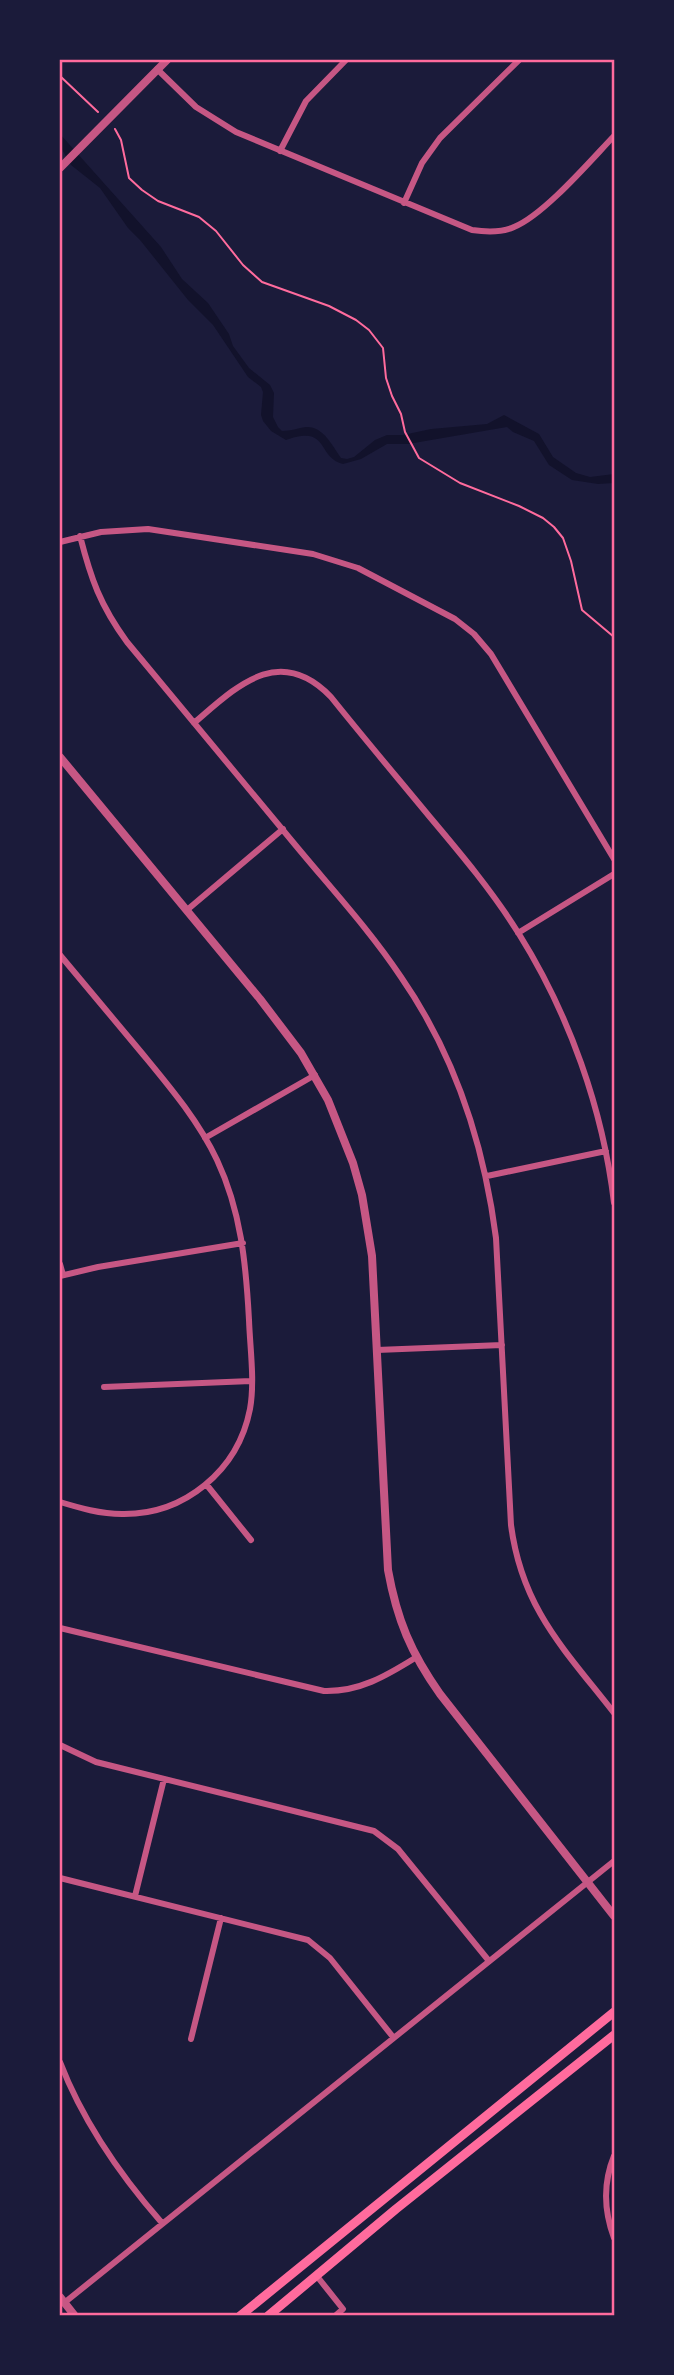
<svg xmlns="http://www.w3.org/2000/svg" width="674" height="2375" viewBox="0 0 674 2375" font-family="'Archivo Narrow',sans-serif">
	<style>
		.water { fill: #12122b }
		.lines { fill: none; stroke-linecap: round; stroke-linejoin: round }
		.path { stroke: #ff6b9d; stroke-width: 2 }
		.minor { stroke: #c65784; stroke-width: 6 }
		.tertiary { stroke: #c65784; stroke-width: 8 }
		.secondary { stroke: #ff6b9d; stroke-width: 9 }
		.neatline { fill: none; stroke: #ff6b9d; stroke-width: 2.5 }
	</style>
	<rect width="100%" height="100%" fill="#1b1b3a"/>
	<path class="water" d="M60,134L161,247L182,279L208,303L229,334L233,346L249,368L270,385L274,393L273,417L278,427L282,431C291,431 298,428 306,427C323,426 332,445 341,458L347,459L354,457L375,440L387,435H403L431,429L487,424L504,415L539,434L553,457L576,473L590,477L614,474V483L598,484L572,480L549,465L534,441L513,432L507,427L408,444H387L361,459L343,464C316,457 330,424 286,440L271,431L263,421L261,415L263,392L261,387L248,377L213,325L188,300L140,240L128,228L100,188L71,165L60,146Z"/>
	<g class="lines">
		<path class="path" d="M60,76L98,112
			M115,129L121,140L129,178L142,190L158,201L199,217L216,231L243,265L262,282L329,306L356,320L369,330L383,348L386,378L392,396L401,414L405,432L419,458L460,483L519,506L543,518L554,527L563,538L571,561L582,610L614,637"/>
		<path class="minor" d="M157,69L196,107L236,132L472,230C486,232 501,233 514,227C544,215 591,160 614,136
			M280,151L306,101L346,60
			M404,203L422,163L440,138L519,60
			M80,536C91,579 100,605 127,642C182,708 237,774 292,841C329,886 369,929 401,977C455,1055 484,1145 496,1238L511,1525C522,1609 565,1650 614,1713
			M60,542L101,532L148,529L313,554L358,568L455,619L474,634L491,654L614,859
			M194,723C236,687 279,643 331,697C363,737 396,776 429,816C461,854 493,892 519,934C569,1014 603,1109 614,1203
			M187,910L283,829
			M518,933L614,874
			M60,955C87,987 114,1020 141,1052C169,1086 198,1120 217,1160C241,1211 246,1264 249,1320C250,1348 255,1381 250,1409C238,1471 184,1515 122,1514C100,1514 80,1508 60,1502
			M205,1138L315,1075
			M487,1176L606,1151
			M60,1264L63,1275
			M60,1276L98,1267L243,1243
			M377,1350L502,1345
			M104,1387L251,1381
			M206,1484L251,1540
			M60,1628L324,1691C359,1692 386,1676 415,1658
			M60,1745L96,1762L374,1831L398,1849L489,1961
			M60,1878L308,1940L330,1958L393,2037
			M135,1896L164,1779
			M191,2039L221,1918
			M60,2062C83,2122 120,2175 162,2223
			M614,2156C603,2183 604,2211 614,2238
			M316,2275L343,2309L335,2316
			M64,2303L614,1861"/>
		<path class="tertiary" d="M60,168L167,60
			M60,757L260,999L301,1053L328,1100L353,1163L362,1195L372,1256L388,1570C397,1620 411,1653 440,1694L614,1916
			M60,2297L75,2316"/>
		<path class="secondary" d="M240,2316L614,2012
			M268,2316L396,2209L614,2035"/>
	</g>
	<rect width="674" height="2375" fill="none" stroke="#1b1b3a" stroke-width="122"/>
	<rect x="61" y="61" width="552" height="2253" class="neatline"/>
</svg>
